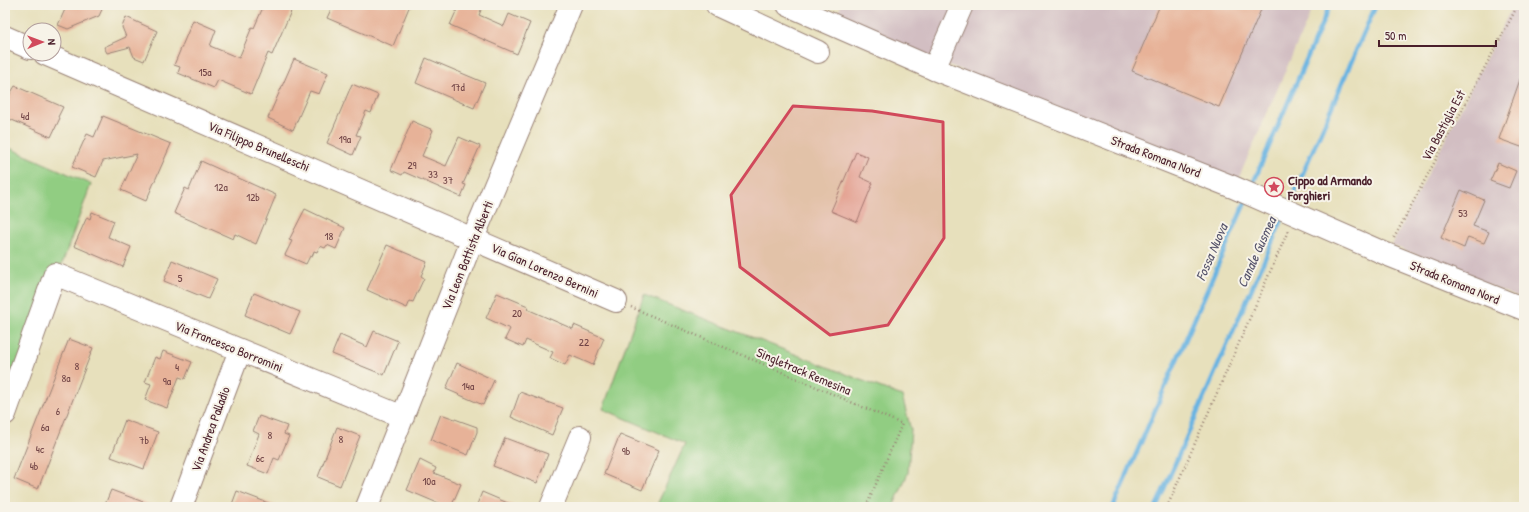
<svg xmlns="http://www.w3.org/2000/svg" width="1529" height="512" viewBox="0 0 1529 512" font-family="'Patrick Hand',sans-serif">
	<style>
		.industrial { fill: #d2bec2 }
		.green { fill: #91cd82; stroke: #6e7656 }
		.lines { fill: none; stroke-linecap: round; stroke-linejoin: round }
		.stream { stroke: #69b4e2; stroke-width: 4.5 }
		.building { fill: #e7b298 }
		.minor-casing { stroke: #988074; stroke-width: 24 }
		.major-casing { stroke: #988074; stroke-width: 24 }
		.path { stroke: #988074; stroke-width: 2.5; stroke-dasharray: 1 3; stroke-linecap: butt }
		.minor { stroke: #fff; stroke-width: 22 }
		.major { stroke: #fff; stroke-width: 22 }
		.marked { fill: #d1495b; fill-opacity: 0.2; stroke: #d1495b; stroke-width: 3; stroke-linejoin: round }
		.labels { text-anchor: middle; dominant-baseline: central; stroke-width: 4; stroke-linejoin: round; paint-order: stroke }
		.number-label { font-size: 11px; fill: #714446 }
		.street-label { font-size: 13px; fill: #4a1f2b; stroke: #f7f3e8 }
		.poi-label { font-size: 13px; font-weight: bold; fill: #4a1f2b; stroke: #f7f3e8; text-anchor: start }
		.water-label { font-size: 14px; font-style: italic; fill: #55536b; stroke: #f7f3e8 }
	</style>
	<rect width="100%" height="100%" fill="#f7f3e8"/>
	<filter id="ink" filterUnits="userSpaceOnUse"><feTurbulence type="fractalNoise" baseFrequency=".025" numOctaves="2"/><feDisplacementMap in="SourceGraphic" scale="8" xChannelSelector="R" yChannelSelector="G"/><feConvolveMatrix kernelMatrix="1 2 1 2 8 2 1 2 1" color-interpolation-filters="sRGB"/></filter>
	<filter id="wash" filterUnits="userSpaceOnUse"><feTurbulence type="fractalNoise" baseFrequency=".012" numOctaves="4" result="noise"/><feDisplacementMap in="SourceGraphic" scale="16" xChannelSelector="R" yChannelSelector="G"/><feGaussianBlur stdDeviation="0.9" result="paint"/><feColorMatrix in="noise" values="0 0 0 0 0 0 0 0 0 0 0 0 0 0 0 0 0 1.4 0 .05"/><feComposite in="paint" operator="in"/></filter>
	<g filter="url(#wash)">
		<rect width="100%" height="100%" fill="#e7e0bc"/>
		<path class="industrial" d="M841,5H1314L1237,182L836,19Z
			M1513,5H1524V300L1392,245Z"/>
		<path class="green" d="M5,146L91,184L5,421Z
			M644,295L902,396L911,430L908,473L893,507H656L685,444L603,409Z"/>
		<g class="lines">
			<path class="stream" d="M1251,188L1330,5
				M1289,205L1376,5
				M1113,507L1247,198
				M1156,507L1284,215"/>
		</g>
		<g id="blocks">
			<path class="building" d="M67,5H104L99,16L68,29L58,25Z
				M264,5H282L292,9L272,55L268,53L251,94L218,80L214,88L178,73L180,67L174,65L193,20L216,30L210,46L239,58L252,27L254,28Z
				M333,5H410L393,46L327,18Z
				M459,5H483L479,15L504,26L509,14L530,23L517,54L450,25Z
				M1160,5H1263L1219,107L1132,71Z
				M126,17L157,31L144,61L134,57L130,47L107,53L104,47L126,37L122,27Z
				M426,58L485,83L474,108L416,83Z
				M294,59L328,73L319,94L310,91L293,130L268,118Z
				M1522,74H1524V148L1499,139Z
				M352,84L378,95L371,113L366,111L356,135L361,136L353,155L327,143Z
				M15,86L63,107L58,117L60,118L51,137L5,117V102Z
				M103,116L171,144L146,201L121,190L137,154L103,161L96,177L72,167L87,134L94,137Z
				M412,121L433,130L422,156L446,166L459,137L480,146L463,184L466,185L461,197L404,172L402,175L391,170Z
				M856,152L868,157L860,177L873,183L857,222L831,211Z
				M201,161L276,195L256,244L235,234L233,239L174,213L185,188L189,190Z
				M1498,163L1516,171L1509,188L1490,181Z
				M1461,190L1484,200L1473,226L1489,232L1484,243L1468,237L1464,248L1441,238Z
				M305,209L345,228L336,249L327,245L325,248L320,246L317,252L314,251L312,257L310,256L306,264L285,255L292,241L289,240Z
				M92,212L114,221L108,237L131,247L123,267L74,246L87,217L90,219Z
				M387,245L427,262L421,276L424,278L413,302L410,301L407,308L367,290Z
				M172,260L217,279L208,299L164,281Z
				M254,293L300,312L290,334L245,315Z
				M497,293L528,306L527,309L573,329L574,325L604,338L593,365L570,355L565,365L550,358L553,352L526,340L523,347L505,339L510,329L486,318Z
				M374,331L398,341L384,375L332,354L340,335L367,347Z
				M69,339L93,348L38,489L14,479Z
				M163,351L192,362L185,379L179,377L167,408L145,400L151,384L145,382L155,357L160,359Z
				M457,363L494,380L483,405L446,389Z
				M520,392L563,408L552,435L511,417Z
				M441,414L477,427V432L468,455L431,440Z
				M259,416L287,426L284,434L289,436L279,460L274,458L268,474L247,466L259,434L253,431Z
				M125,420L158,432L144,469L111,457Z
				M337,427L360,436L340,486L318,477Z
				M620,434L659,450L642,490L604,474Z
				M505,438L548,454L537,483L493,466Z
				M420,460L436,468L434,473L461,484L451,507H447L407,490Z
				M111,490L154,506V507H104Z
				M237,491L276,506V507H231Z
				M482,492L517,507H476Z"/>
		</g>
	</g>
	<g filter="url(#ink)">
		<use href="#blocks" fill-opacity="0" stroke="#988074" stroke-width="1"/>
		<g class="lines">
			<g class="minor-casing">
				<path id="minor" d="M717,5L818,52
					M5,37L30,48
					M45,54L616,301
					M934,69L962,5
					M5,414L55,274L403,417
					M181,507L240,350
					M367,507L473,238L571,5
					M551,507L580,437"/>
			</g>
			<g class="major-casing">
				<path id="major" d="M788,5L934,69L1233,187L1386,254L1524,309"/>
			</g>
			<path class="path" d="M1394,238L1518,5
				M631,307L902,424L866,507
				M1167,507L1288,231"/>
			<use href="#minor" class="minor"/>
			<use href="#major" class="major"/>
		</g>
	</g>
	<path class="marked" d="M793,106L872,111L943,122L944,238L888,325L830,335L740,267L731,195Z"/>
	<defs>
		<g id="sight-ring" transform="scale(1)"><circle r="9.5" fill="#f7f3e8" stroke="#d1495b" stroke-width="1.5"/><path d="M0-6L1.8-2.2L6-1.7L2.9 1.2L3.7 5.4L0 3.3L-3.7 5.4L-2.9 1.2L-6-1.7L-1.8-2.2Z" fill="#d1495b"/></g>
	</defs>
	<g fill-rule="evenodd">
		<use href="#sight-ring" x="1274" y="187"/>
	</g>
	<g class="labels">
		<g class="number-label">
			<text x="205" y="72">15a</text>
			<text x="458" y="87">17d</text>
			<text x="25" y="116">4d</text>
			<text x="345" y="139">19a</text>
			<text x="412" y="165">29</text>
			<text x="433" y="174">33</text>
			<text x="448" y="180">37</text>
			<text x="221" y="187">12a</text>
			<text x="253" y="197">12b</text>
			<text x="1463" y="213">53</text>
			<text x="329" y="236">18</text>
			<text x="180" y="278">5</text>
			<text x="517" y="313">20</text>
			<text x="584" y="342">22</text>
			<text x="77" y="366">8</text>
			<text x="177" y="367">4</text>
			<text x="66" y="378">8a</text>
			<text x="167" y="381">9a</text>
			<text x="468" y="386">14a</text>
			<text x="58" y="411">6</text>
			<text x="45" y="427">6a</text>
			<text x="270" y="435">8</text>
			<text x="341" y="439">8</text>
			<text x="144" y="440">7b</text>
			<text x="40" y="449">4c</text>
			<text x="626" y="451">9b</text>
			<text x="260" y="458">6c</text>
			<text x="34" y="466">4b</text>
			<text x="429" y="481">10a</text>
		</g>
		<g class="street-label">
			<text transform="translate(1443 125) rotate(-62)">Via Bastiglia Est</text>
			<text transform="translate(259 146) rotate(23)">Via Filippo Brunelleschi</text>
			<text transform="translate(1156 156) rotate(21)">Strada Romana Nord</text>
			<text transform="translate(467 255) rotate(-68)">Via Leon Battista Alberti</text>
			<text transform="translate(545 270) rotate(24)">Via Gian Lorenzo Bernini</text>
			<text transform="translate(1455 282) rotate(22)">Strada Romana Nord</text>
			<text transform="translate(229 346) rotate(22)">Via Francesco Borromini</text>
			<text transform="translate(804 371) rotate(23)">Singletrack Remesina</text>
			<text transform="translate(210 429) rotate(-70)">Via Andrea Palladio</text>
		</g>
		<g class="poi-label">
			<text x="1288" y="180">Cippo ad Armando<tspan x="1288" dy="15">Forghieri</tspan></text>
		</g>
		<g class="water-label">
			<text transform="translate(1211 252) rotate(-67)">Fossa Nuova</text>
			<text transform="translate(1256 252) rotate(-66)">Canale Gusmea</text>
		</g>
	</g>
	<rect width="1529" height="512" fill="none" stroke="#f7f3e8" stroke-width="20"/>
	<g transform="translate(42 42) rotate(89)"><circle r="19" fill="#f7f3e8" stroke="#b29e9c"/>
	<path d="M0-3L7 15L0 10L-7 15Z" fill="#d1495b"/>
	<text y="-6" font-size="11" font-weight="bold" text-anchor="middle" fill="#4a1f2b">N</text>
	</g>
	<path d="M1379 40v6h117v-6" fill="none" stroke="#4a1f2b" stroke-width="2"/>
	<text x="1385" y="40" font-size="12" fill="#4a1f2b" stroke="#f7f3e8" stroke-width="3" paint-order="stroke">50 m</text>
</svg>
